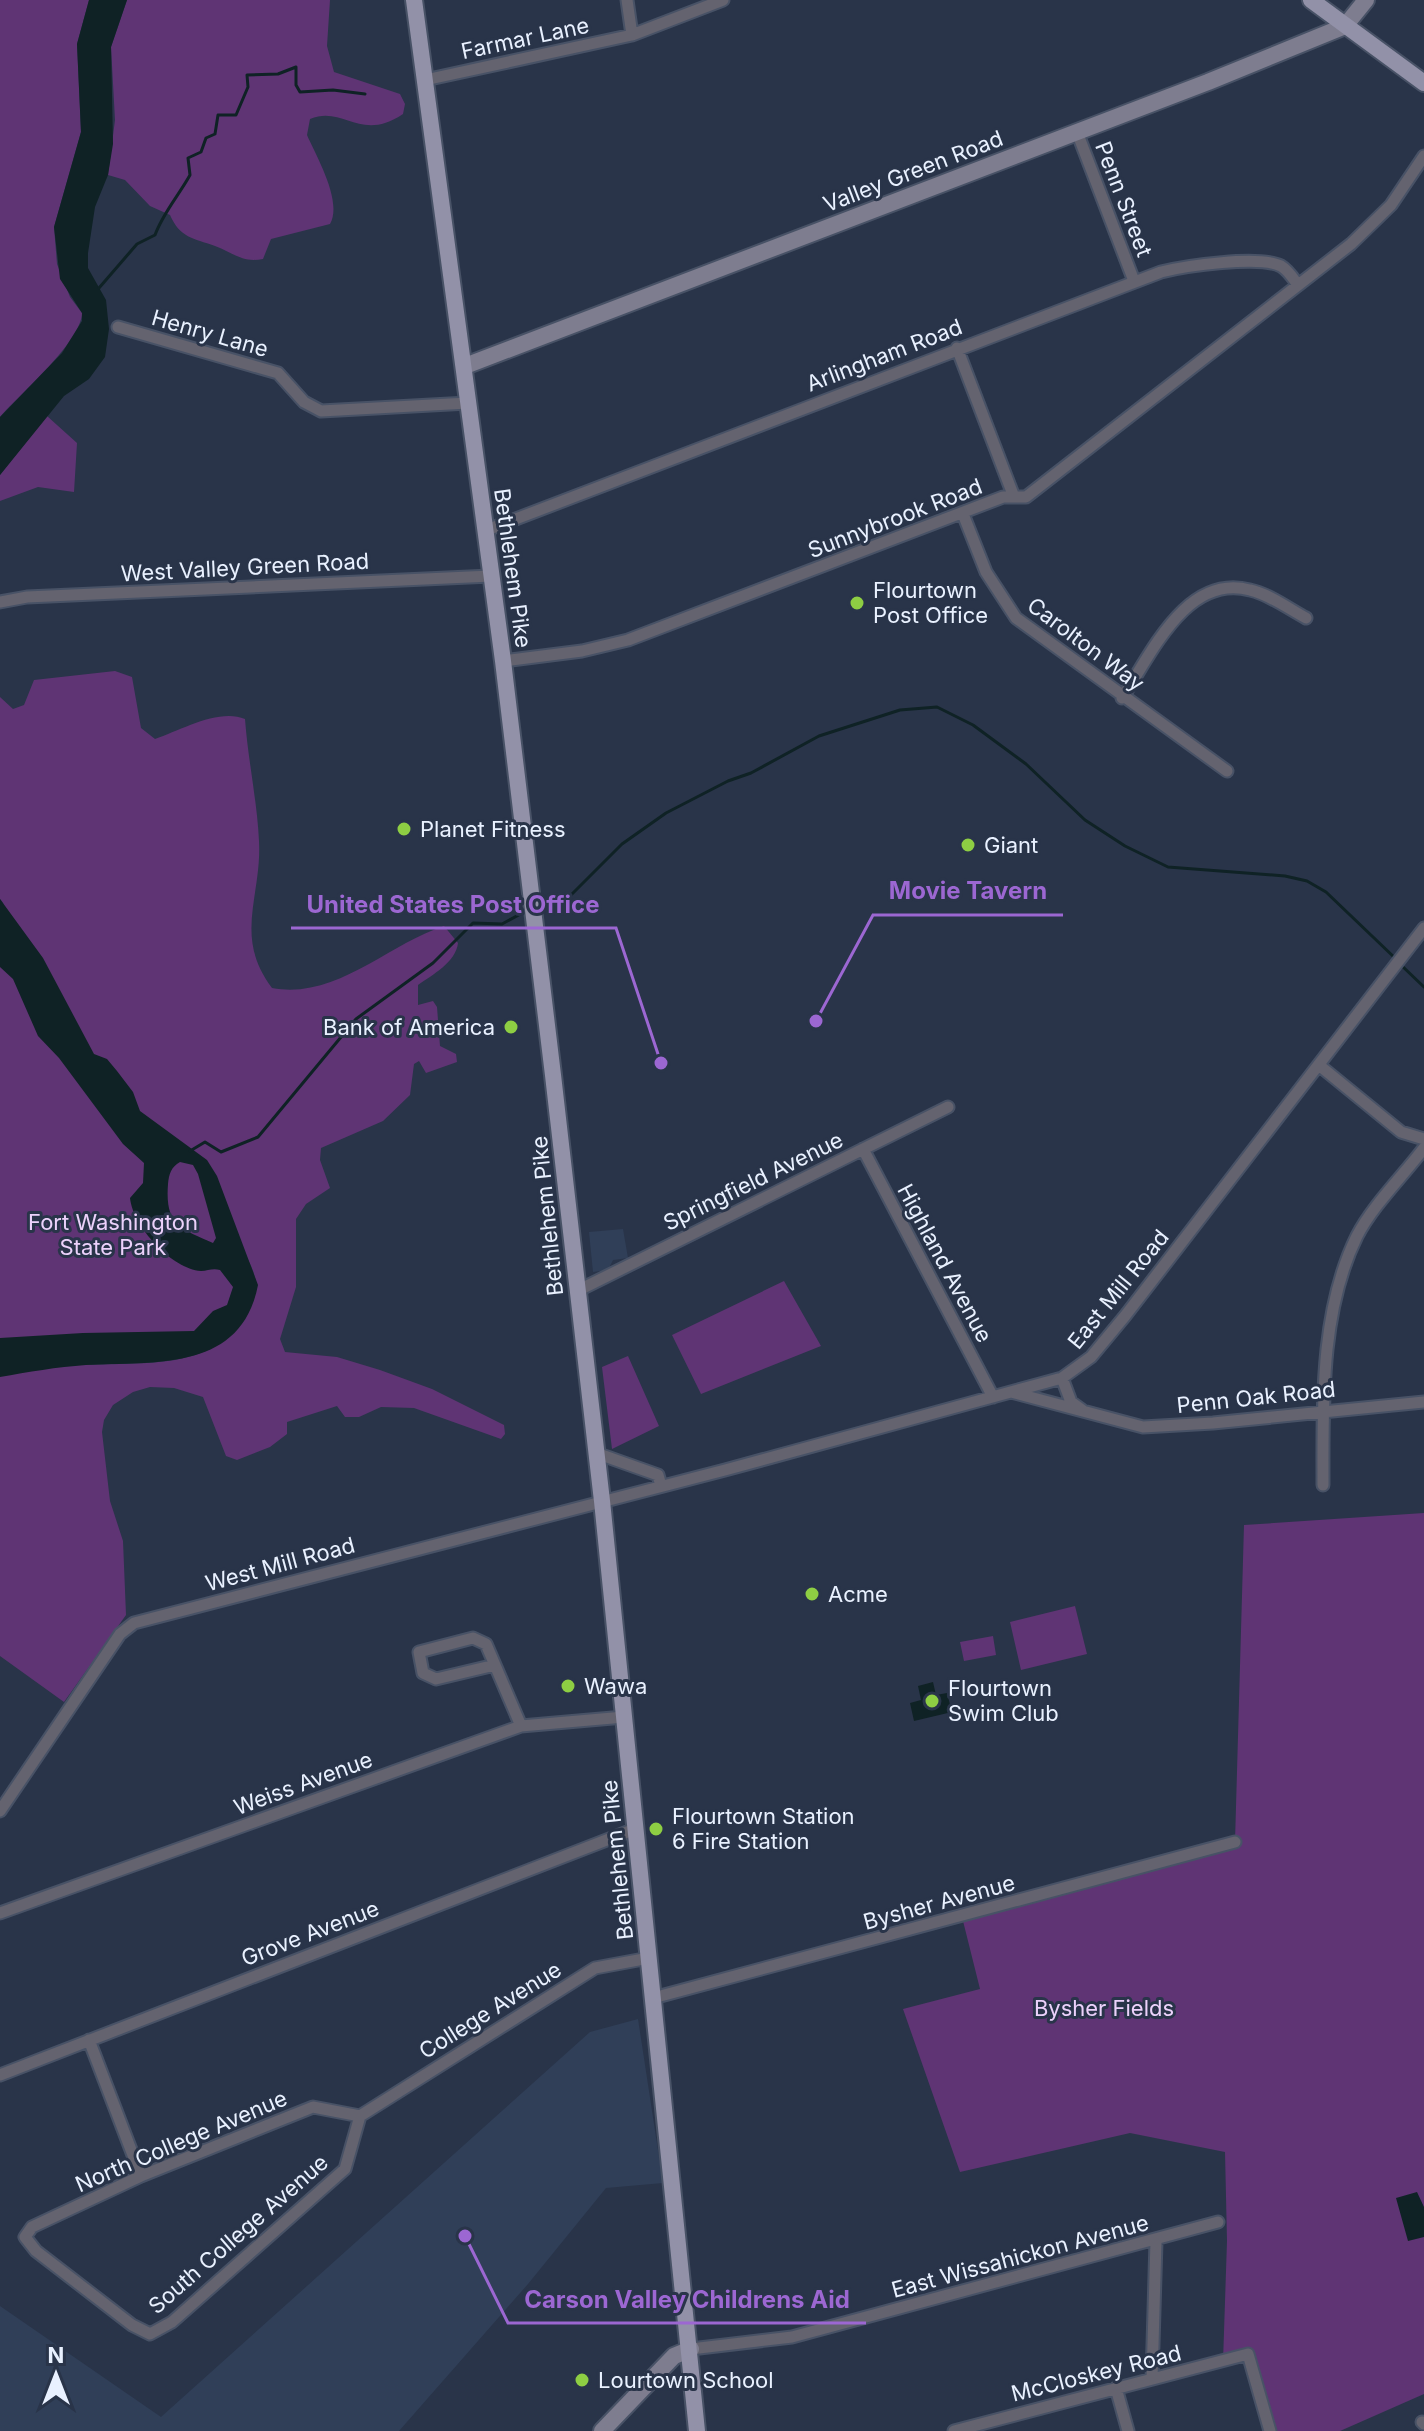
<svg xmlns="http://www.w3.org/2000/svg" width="1424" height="2431" viewBox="0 0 1424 2431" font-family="Inter,sans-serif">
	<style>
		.built { fill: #303f58 }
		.green { fill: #5f3474; fill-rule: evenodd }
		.water { fill: #0f2225; fill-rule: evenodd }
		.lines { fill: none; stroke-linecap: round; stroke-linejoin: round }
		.stream { stroke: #0f2225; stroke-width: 3 }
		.street-casing { stroke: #485266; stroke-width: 15 }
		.secondary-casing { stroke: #485266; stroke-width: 20 }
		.primary-casing { stroke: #485266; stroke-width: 20 }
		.street { stroke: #64636f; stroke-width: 11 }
		.secondary { stroke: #7e7d8f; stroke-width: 16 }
		.primary { stroke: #9291a8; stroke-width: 16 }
		.poi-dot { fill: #8ece43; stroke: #293449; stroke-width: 3 }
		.labels { text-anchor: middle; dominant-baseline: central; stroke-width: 6; stroke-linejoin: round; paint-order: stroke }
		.street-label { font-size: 22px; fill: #e9f1ff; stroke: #293449 }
		.poi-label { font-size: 22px; fill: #e9f1ff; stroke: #293449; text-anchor: start }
		.park-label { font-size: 22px; fill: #ecd1fb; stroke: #293449 }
		.leader { fill: none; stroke: #9c67d2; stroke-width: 3 }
		.callout-dot { fill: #9c67d2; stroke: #293449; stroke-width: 3 }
		.callout-label { font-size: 24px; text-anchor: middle; font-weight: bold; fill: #9c67d2; stroke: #293449; stroke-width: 6; stroke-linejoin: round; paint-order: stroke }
	</style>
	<rect width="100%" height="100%" fill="#293449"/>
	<path class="built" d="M623,1229L628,1258L613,1260L608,1270L593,1272L589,1232Z
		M638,2019L663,2183L606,2188L528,2284L399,2431H0V2306L161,2417L590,2032Z"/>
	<path class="green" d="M0,0H89L77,44L81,132L54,227L57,264L70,297L82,313C81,342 21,393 0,417Z
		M127,0H330L327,46L334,72L400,94L405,104L403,114C360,143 344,105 310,119L307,135C316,156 343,201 330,224L271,239L263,259C242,263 234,253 215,246C193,238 180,238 170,215L150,206L125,180L108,175L115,120L111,47Z
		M47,416L77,443L74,492L38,487L0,501V475Z
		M115,671L132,677L141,728L155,739C181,730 219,708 245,719C248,760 257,800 259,841C262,897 233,936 272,988C336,1000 388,944 444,926L458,943C456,962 432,975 418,985V1005L433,1001L437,1007L440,1046L456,1054L457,1062L426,1073L419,1061L414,1064L410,1095L383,1121L321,1148L320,1160L330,1188L306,1204L296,1219V1287L280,1339L285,1352L337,1357L380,1370L432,1389L504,1425L505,1434L501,1439L414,1408L381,1407L359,1417H345L337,1406L287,1422V1434L270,1447L237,1460L226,1456L203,1397L174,1388L150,1387L133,1392L113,1405L104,1420L102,1432L110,1501L123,1541L126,1615L64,1702L0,1656V901L4,904L0,899V697L13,709L24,705L34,680ZM244,1251C247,1259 252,1266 254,1274C259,1289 253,1303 246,1315C214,1371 142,1362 87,1365L217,1338L243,1290Z
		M784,1281L821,1346L701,1394L672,1335Z
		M628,1356L659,1426L612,1449L602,1367Z
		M1424,1513V2394L1340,2431H1270L1248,2355L1223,2362L1227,2241L1225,2152L1130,2133L960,2172L903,2009L980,1989L962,1917L1235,1842L1244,1525Z
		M1075,1606L1087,1654L1021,1670L1010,1622Z
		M993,1636L996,1655L964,1661L960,1642Z"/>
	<path class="water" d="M89,0H127L111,47L113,144L108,175L95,207L88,253V268L106,300L109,329L105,357L89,379L64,396L0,475V417L62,353L82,321V313L60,279L54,227L81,132L77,44Z
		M0,899L43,958L94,1054L107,1059L117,1071L133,1092L140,1111L207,1160L217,1176L258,1285C241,1372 155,1361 86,1365C57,1367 28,1372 0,1377V1338L83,1333L194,1331L213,1311L227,1305L233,1287L220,1270C212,1268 208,1271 201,1271C172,1269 133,1227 130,1198L143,1183L144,1163L123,1144L59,1058L38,1036L13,979L0,967ZM180,1162L193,1165L198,1174L216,1238L213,1243C179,1228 165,1224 168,1184C169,1174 171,1167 180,1162Z
		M933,1682L936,1695L947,1693L952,1712L914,1721L910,1703L921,1700L918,1686Z
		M1417,2192L1424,2207V2237L1408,2241L1396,2198Z"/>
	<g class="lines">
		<path class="stream" d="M99,288L137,244L155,235C163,213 179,195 190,175L188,158L201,152L206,138L215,134L218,115H236L248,87L247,75L278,74L296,67V85L300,92L333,90L365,94
			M538,909L559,907L622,844L666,813L728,781L751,773L819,736L900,710L937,707L973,725L1026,764L1085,820L1125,846L1168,867L1285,876L1307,881L1326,892L1396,959
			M1401,965L1424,987
			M190,1151L205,1142L221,1152L258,1137L356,1019L433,963L473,923L502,924L526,911"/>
		<g class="street-casing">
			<path id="street" d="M627,0L632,35
				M425,80L632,35L723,0
				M1077,132L1134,281
				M118,327L278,373L304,402L321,411L468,403
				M957,348L1014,497
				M963,514L986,572L1016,618L1227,771
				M487,530L1161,272C1185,266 1259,255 1281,266C1288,270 1293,278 1298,285
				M0,602L27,597L491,576
				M503,661L582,651L628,640L1003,497H1026L1351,244L1391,205L1424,156
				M1122,698C1151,655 1186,573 1250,590C1269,594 1289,609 1306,618
				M1320,1066L1401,1132L1424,1139
				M863,1149L993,1397
				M577,1291L948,1107
				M1062,1378L1071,1402L1082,1410
				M1011,1392L1143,1427L1213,1423L1424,1402
				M596,1453L658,1475L661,1486
				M1323,1485C1323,1404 1320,1311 1357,1236C1373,1205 1403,1176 1424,1148
				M495,1665L436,1679L423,1673L419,1652L473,1638L486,1644L521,1726
				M0,1811L120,1634L134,1623L725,1470L1062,1378L1091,1357L1125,1316L1424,928
				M0,1913L521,1726L624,1717
				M653,1998L1235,1842
				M89,2040L141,2176
				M0,2075L635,1829
				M313,2107L360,2116L345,2169L172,2322L150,2334L132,2325L36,2251L25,2237L32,2227L141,2176Z
				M360,2116L595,1968L649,1958
				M691,2349L792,2337L1218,2222
				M1152,2379L1156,2241
				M1116,2388L1128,2431
				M1422,2422L1424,2424
				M954,2431L1248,2354L1270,2431"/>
		</g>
		<g class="secondary-casing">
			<path id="secondary" d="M465,366L1208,82L1345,26L1366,0
				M602,2431L674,2356L691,2349"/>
		</g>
		<g class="primary-casing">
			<path id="primary" d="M414,0L503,661L553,1075L602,1501L697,2431
				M1311,0L1424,83"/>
		</g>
		<use href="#street" class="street"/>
		<use href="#secondary" class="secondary"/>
		<use href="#primary" class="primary"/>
	</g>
	<g class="poi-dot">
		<circle cx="857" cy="603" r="8"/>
		<circle cx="404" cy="829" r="8"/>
		<circle cx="968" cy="845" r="8"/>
		<circle cx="511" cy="1027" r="8"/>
		<circle cx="812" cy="1594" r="8"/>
		<circle cx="568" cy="1686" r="8"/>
		<circle cx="932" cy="1701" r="8"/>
		<circle cx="656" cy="1829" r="8"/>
		<circle cx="582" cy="2380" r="8"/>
	</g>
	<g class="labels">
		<g class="street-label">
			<text transform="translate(525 38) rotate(-12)">Farmar Lane</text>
			<text transform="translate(913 171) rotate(-21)">Valley Green Road</text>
			<text transform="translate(1124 199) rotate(69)">Penn Street</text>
			<text transform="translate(210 333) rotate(16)">Henry Lane</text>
			<text transform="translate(884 355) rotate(-21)">Arlingham Road</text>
			<text transform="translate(895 518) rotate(-21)">Sunnybrook Road</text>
			<text transform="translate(245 567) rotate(-3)">West Valley Green Road</text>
			<text transform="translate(513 568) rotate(82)">Bethlehem Pike</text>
			<text transform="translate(1086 644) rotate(37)">Carolton Way</text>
			<text transform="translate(753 1181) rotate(-26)">Springfield Avenue</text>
			<text transform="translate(547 1216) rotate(-96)">Bethlehem Pike</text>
			<text transform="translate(945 1263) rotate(62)">Highland Avenue</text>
			<text transform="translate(1118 1289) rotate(-51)">East Mill Road</text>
			<text transform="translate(1256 1397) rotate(-6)">Penn Oak Road</text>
			<text transform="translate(280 1564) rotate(-15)">West Mill Road</text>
			<text transform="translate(303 1783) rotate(-20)">Weiss Avenue</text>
			<text transform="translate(617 1860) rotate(-96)">Bethlehem Pike</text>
			<text transform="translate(939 1902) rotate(-15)">Bysher Avenue</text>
			<text transform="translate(310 1933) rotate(-21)">Grove Avenue</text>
			<text transform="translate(490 2010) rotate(-32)">College Avenue</text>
			<text transform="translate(181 2141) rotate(-23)">North College Avenue</text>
			<text transform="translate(238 2234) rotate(-41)">South College Avenue</text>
			<text transform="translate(1020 2256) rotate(-15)">East Wissahickon Avenue</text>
			<text transform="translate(1096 2373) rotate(-14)">McCloskey Road</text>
		</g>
		<g class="poi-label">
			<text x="873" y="590">Flourtown<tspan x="873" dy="25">Post Office</tspan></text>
			<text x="420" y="829">Planet Fitness</text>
			<text x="984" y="845">Giant</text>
			<text x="495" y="1027" text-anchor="end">Bank of America</text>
			<text x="828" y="1594">Acme</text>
			<text x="584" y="1686">Wawa</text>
			<text x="948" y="1688">Flourtown<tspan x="948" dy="25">Swim Club</tspan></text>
			<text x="672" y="1816">Flourtown Station<tspan x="672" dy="25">6 Fire Station</tspan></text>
			<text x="598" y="2380">Lourtown School</text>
		</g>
		<g class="park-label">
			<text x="113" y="1222">Fort Washington<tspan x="113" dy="25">State Park</tspan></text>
			<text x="1104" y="2008">Bysher Fields</text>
		</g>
	</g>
	<path class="leader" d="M816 1021L873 915H1063M661 1063L616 928H291M465 2236L508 2323H866"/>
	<g class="callout-dot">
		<circle cx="816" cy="1021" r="8"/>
		<circle cx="661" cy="1063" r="8"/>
		<circle cx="465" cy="2236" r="8"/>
	</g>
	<g class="callout-label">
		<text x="968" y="899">Movie Tavern</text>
		<text x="453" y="913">United States Post Office</text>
		<text x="687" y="2308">Carson Valley Childrens Aid</text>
	</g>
	<g transform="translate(56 2375)" stroke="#293449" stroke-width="6" paint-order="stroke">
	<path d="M0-6L14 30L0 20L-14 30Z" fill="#e9f1ff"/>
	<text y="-12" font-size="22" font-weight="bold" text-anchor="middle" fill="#e9f1ff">N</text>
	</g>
</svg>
